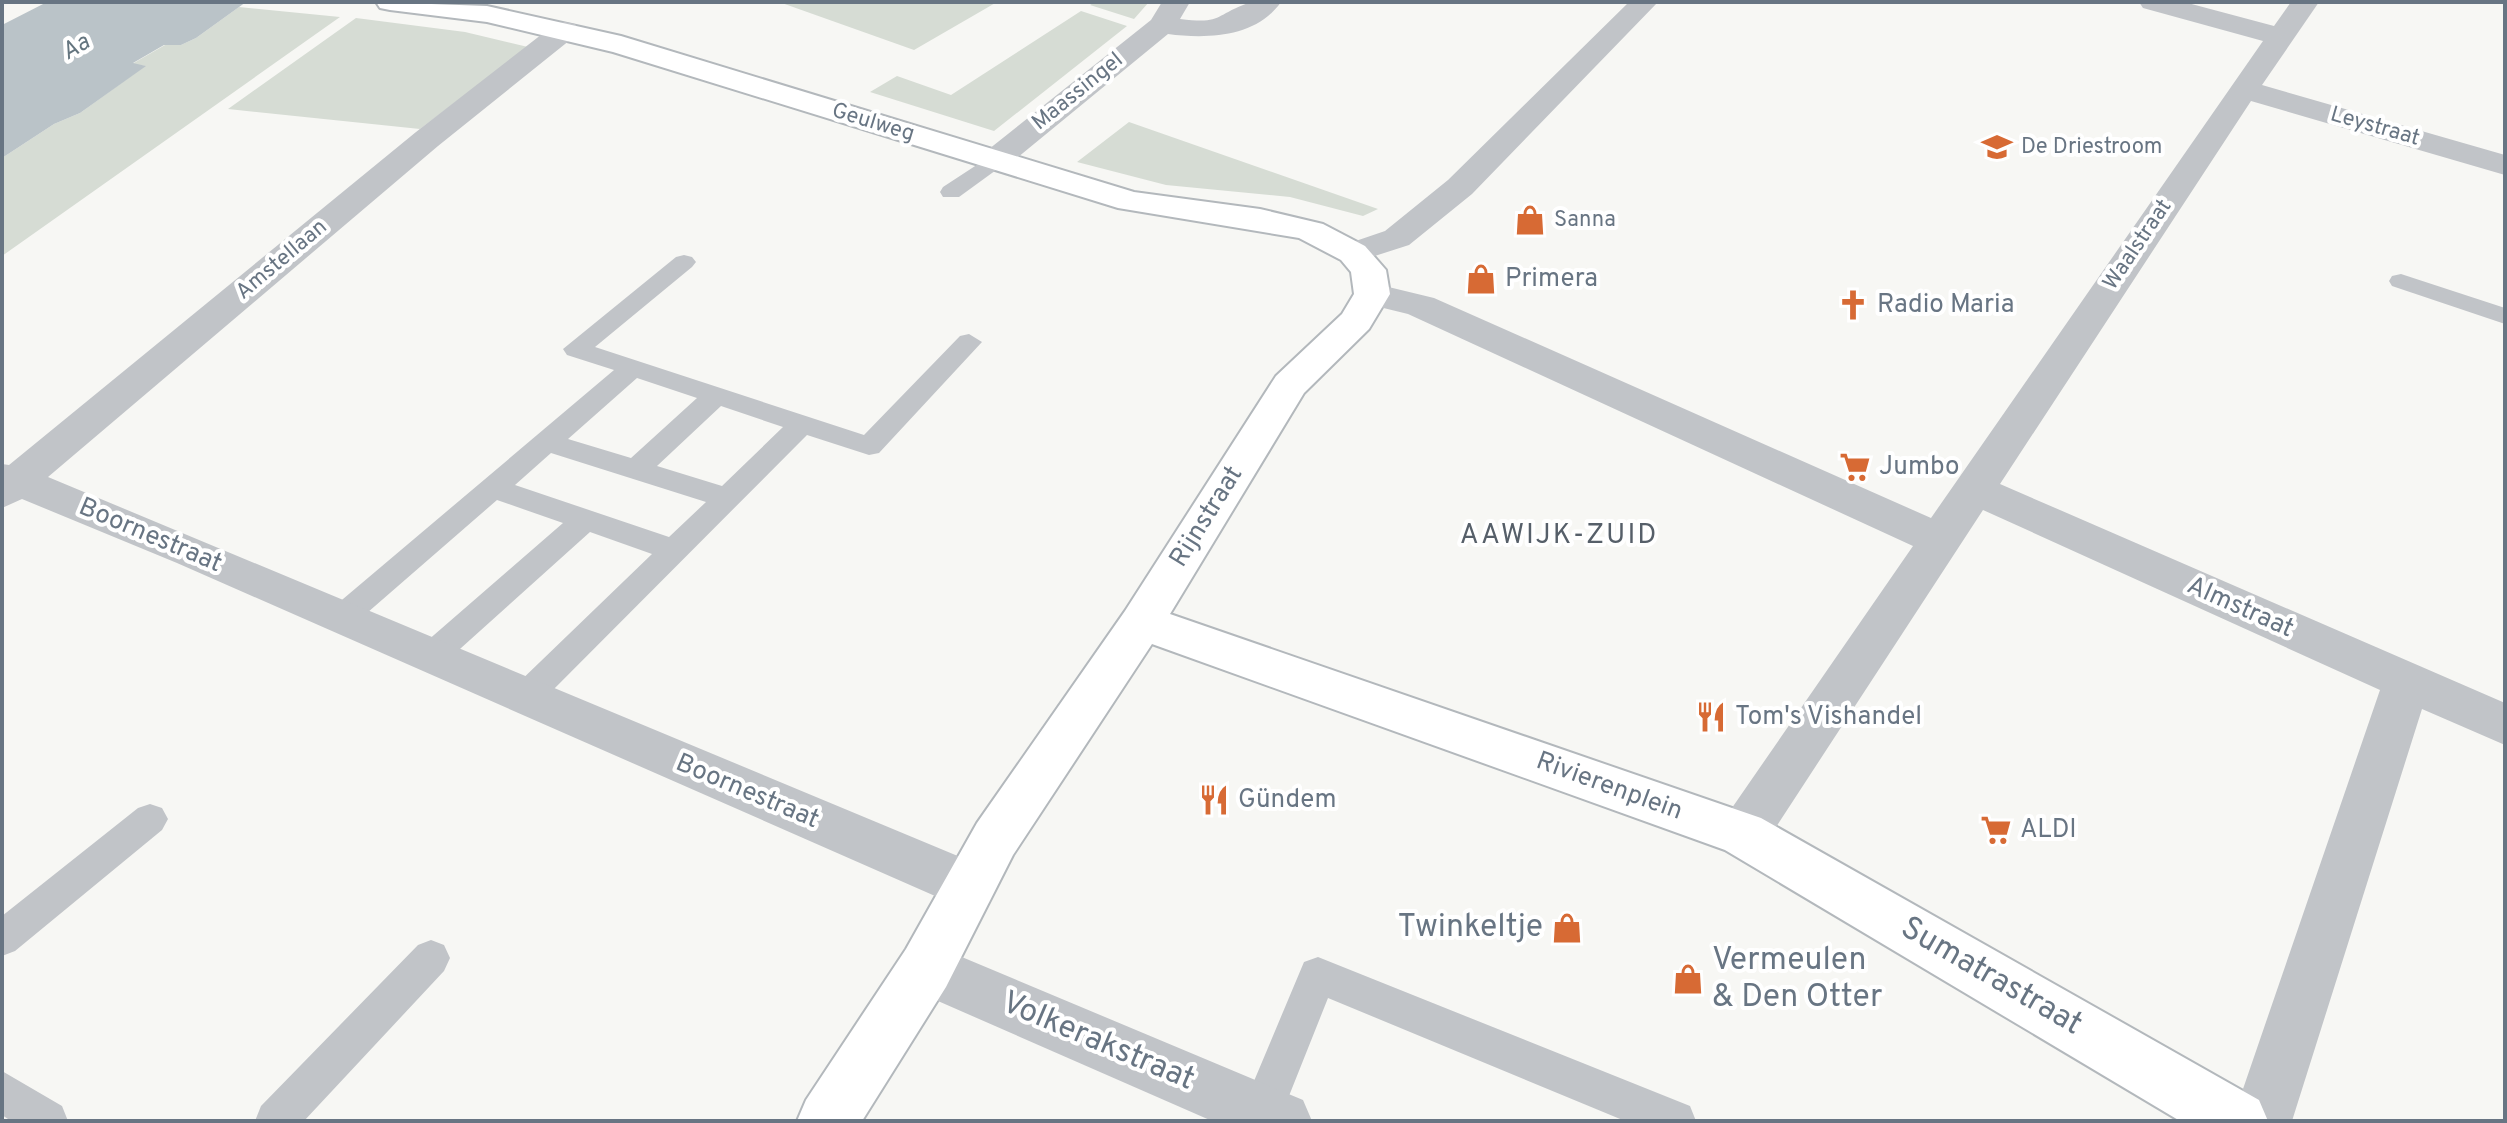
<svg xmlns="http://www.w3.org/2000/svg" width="2507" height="1123" viewBox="0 0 2507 1123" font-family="Overpass,sans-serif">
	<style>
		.green { fill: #d6dcd4 }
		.water { fill: #bac3c8 }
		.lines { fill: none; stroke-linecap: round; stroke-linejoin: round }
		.secondary-casing { stroke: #b3b8bc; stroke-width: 4 }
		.lane { fill: #c1c4c8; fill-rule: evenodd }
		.street { fill: #c1c4c8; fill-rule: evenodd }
		.secondary { fill: #fff; fill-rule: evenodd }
		.labels { text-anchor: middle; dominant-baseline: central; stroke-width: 8; stroke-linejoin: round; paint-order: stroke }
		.far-street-label { font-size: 22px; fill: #687583; stroke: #fff }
		.far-poi-label { font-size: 22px; fill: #687583; stroke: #fff; text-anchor: start }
		.far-water-label { font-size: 24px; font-style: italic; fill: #64757f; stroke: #fff }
		.poi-label { font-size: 26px; fill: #687583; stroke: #fff; text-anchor: start }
		.street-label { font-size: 26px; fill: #687583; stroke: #fff }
		.neighbourhood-label { font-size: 28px; letter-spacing: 2px; fill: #565f69; stroke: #fff }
		.near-poi-label { font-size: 32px; fill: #687583; stroke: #fff; text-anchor: end }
		.near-street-label { font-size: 32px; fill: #687583; stroke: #fff }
	</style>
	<rect width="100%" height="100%" fill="#f7f7f4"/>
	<path class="green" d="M779,2H997L914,50Z
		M1095,2H1149L1134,19L1090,5Z
		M239,7L340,17L2,256V158L54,124L80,113L145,66L132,64L165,45H181L196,38Z
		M1081,11L1127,26L994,131L870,92L897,76L951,95Z
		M356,18L465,32L528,47L420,129L228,109Z
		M1129,122L1378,209L1363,216L1290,197L1166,185L1077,162Z"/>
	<path class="water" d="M47,2H246L196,38L181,45H164L133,63L146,66L80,113L54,124L2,158V25Z"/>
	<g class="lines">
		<g class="secondary-casing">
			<path id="secondary" d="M376,2L487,6L621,36L1134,192L1260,209L1323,224L1365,246L1386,270L1390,294L1369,329L1304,393L1170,614L1761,818L2259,1100L2268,1121H2180L1725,850L1152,644L1013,855L946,987L862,1121H797L806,1100L906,949L977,823L1125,611L1276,376L1342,314L1354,294L1351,272L1341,260L1299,238L1118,208L613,52L487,22L390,10L380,8Z"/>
		</g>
		<path class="lane" d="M995,153L1006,160L1003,165L959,197H943L940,192L943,187Z
			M684,255L692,257L696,262L692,267L595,347L864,435L960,336L969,334L982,342L879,453L869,455L807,435L537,706L525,710L513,706L509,697L513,688L652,554L590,532L441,666L430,669L419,666L414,657L419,648L563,523L497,500L352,626L341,630L330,626L325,618L330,610L614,370L567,355L563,349L676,257ZM637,378L697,398L631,458L568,439ZM721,406L783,427L722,486L657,466ZM551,453L706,502L669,537L515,485Z
			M2401,274L2505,308V324L2392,286L2389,281L2392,276Z
			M150,804L162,808L168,819L162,830L15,951L2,956V916L138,808Z
			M431,940L444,945L450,958L444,971L304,1121H255L261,1106L418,945Z
			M1318,957L1690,1106L1696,1121H1625L1328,998L1279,1121H1245L1241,1112L1304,962Z
			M2,1071L62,1106L68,1121H11L2,1115Z"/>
		<path class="street" d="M1162,2H1190L1180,19C1223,24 1213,16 1248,3C1257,0 1271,2 1281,2C1256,38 1206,39 1168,34L1006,167L995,170L984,167L979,160L984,153L1151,20Z
			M1629,2H1658L1472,194L1409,245L1353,263L1341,260L1336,253L1341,246L1385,231L1448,180Z
			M2139,2H2184L2274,26L2291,2H2319L2262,85L2505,155V175L2251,101L2000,484L2505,703V745L2422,709L2292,1121H2232L2380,690L1983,510L1761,850L1743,857L1725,850L1717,834L1725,818L1913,546L1408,314L1359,302L1354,294L1359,286L1372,283L1434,298L1931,518L2263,41L2143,8Z
			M565,22L575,24L579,30L575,36L438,146L48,477L989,869L997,886L989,903L970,910L951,903L177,563L22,499L2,508V464L9,465L416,132L555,24Z
			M926,942L1303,1100L1312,1121H1212L906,987L898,968L906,949Z"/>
		<use href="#secondary" class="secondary"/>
	</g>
	<defs>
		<g id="school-bare" transform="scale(2.4)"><path d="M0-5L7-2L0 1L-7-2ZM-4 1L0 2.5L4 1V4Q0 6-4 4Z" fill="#d76a34" stroke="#fff" stroke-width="2.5" paint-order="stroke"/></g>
		<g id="shop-bare" transform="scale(2.4)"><path d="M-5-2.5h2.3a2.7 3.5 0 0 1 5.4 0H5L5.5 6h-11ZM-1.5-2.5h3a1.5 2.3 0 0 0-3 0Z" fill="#d76a34" stroke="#fff" stroke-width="2.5" paint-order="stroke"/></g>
		<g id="church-bare" transform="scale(2.4)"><path d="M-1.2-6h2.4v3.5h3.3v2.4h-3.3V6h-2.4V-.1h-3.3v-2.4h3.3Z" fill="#d76a34" stroke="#fff" stroke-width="2.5" paint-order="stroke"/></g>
		<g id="supermarket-bare" transform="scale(2.4)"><path d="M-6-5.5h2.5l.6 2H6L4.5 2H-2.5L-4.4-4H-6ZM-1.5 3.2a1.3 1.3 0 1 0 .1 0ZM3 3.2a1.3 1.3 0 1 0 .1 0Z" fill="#d76a34" stroke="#fff" stroke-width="2.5" paint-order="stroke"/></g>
		<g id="restaurant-bare" transform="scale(2.4)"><path d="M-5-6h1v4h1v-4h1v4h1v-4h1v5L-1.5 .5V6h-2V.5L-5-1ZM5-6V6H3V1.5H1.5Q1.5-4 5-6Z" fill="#d76a34" stroke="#fff" stroke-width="2.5" paint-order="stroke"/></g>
	</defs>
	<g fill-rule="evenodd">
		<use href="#school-bare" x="1997" y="147"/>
		<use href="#shop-bare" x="1530" y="220"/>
		<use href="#shop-bare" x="1481" y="279"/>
		<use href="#church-bare" x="1853" y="305"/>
		<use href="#supermarket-bare" x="1855" y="467"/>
		<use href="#restaurant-bare" x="1711" y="717"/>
		<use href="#restaurant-bare" x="1214" y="800"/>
		<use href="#supermarket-bare" x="1996" y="830"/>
		<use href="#shop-bare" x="1567" y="928"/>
		<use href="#shop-bare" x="1688" y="979"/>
	</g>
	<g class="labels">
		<g class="far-street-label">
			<text transform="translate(1078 92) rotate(-39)">Maassingel</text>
			<text transform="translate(873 123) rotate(17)">Geulweg</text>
			<text transform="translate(2375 127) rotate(16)">Leystraat</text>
			<text transform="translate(2138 245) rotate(-56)">Waalstraat</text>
			<text transform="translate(282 260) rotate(-40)">Amstellaan</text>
		</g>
		<g class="far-poi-label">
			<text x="2021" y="147">De Driestroom</text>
			<text x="1554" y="220">Sanna</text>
		</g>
		<g class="far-water-label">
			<text transform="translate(76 48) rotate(-31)">Aa</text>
		</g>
		<g class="poi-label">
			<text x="1505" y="279">Primera</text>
			<text x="1877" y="305">Radio Maria</text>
			<text x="1879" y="467">Jumbo</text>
			<text x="1735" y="717">Tom's Vishandel</text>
			<text x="1238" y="800">Gündem</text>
			<text x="2020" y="830">ALDI</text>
		</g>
		<g class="street-label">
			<text transform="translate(1207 517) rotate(-58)">Rijnstraat</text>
			<text transform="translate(150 536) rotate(23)">Boornestraat</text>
			<text transform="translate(2240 608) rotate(24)">Almstraat</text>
			<text transform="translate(1609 787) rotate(20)">Rivierenplein</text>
			<text transform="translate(747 792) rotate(23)">Boornestraat</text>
		</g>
		<g class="neighbourhood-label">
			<text x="1559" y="536">AAWIJK-ZUID</text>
		</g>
		<g class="near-poi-label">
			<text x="1543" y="928">Twinkeltje</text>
			<text x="1712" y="961" text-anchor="start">Vermeulen<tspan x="1712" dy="37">&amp; Den Otter</tspan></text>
		</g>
		<g class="near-street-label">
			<text transform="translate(1991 977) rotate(30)">Sumatrastraat</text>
			<text transform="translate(1098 1042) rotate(23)">Volkerakstraat</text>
		</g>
	</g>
	<rect width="2507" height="1123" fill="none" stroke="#687583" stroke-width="8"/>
</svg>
